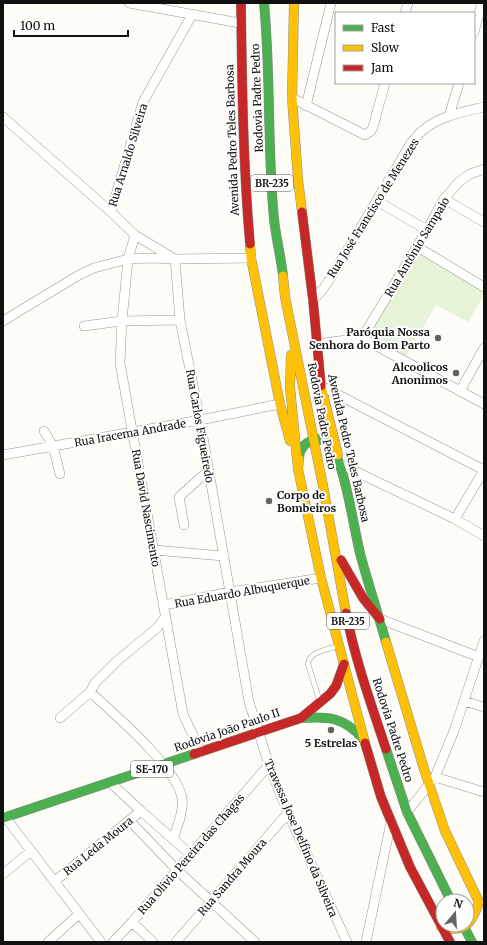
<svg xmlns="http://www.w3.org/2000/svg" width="487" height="945" viewBox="0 0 487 945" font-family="Merriweather,serif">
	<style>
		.green { fill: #e7f3d7 }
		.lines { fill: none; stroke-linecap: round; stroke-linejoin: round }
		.lane-casing { stroke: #979795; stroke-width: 5.5 }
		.street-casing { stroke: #979795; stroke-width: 10 }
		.fast-casing { stroke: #8e8d8b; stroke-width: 10 }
		.slow-casing { stroke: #8e8d8b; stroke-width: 10 }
		.jam-casing { stroke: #8e8d8b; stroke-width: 10 }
		.lane { stroke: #fffffe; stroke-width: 4.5 }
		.street { stroke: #fffffe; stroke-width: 9 }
		.fast { stroke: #4caf50; stroke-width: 9 }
		.slow { stroke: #ffc107; stroke-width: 9 }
		.jam { stroke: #c62828; stroke-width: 9 }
		.poi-dot { fill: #646362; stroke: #fff; stroke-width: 1.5 }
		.labels { text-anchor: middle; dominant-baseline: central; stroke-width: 4; stroke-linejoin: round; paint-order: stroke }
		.shield { fill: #fff; stroke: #585858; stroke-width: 1 }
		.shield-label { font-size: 10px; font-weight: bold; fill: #111 }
		.street-label { font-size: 11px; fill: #111; stroke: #fff }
		.poi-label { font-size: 11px; font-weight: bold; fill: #111; stroke: #fff; text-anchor: end }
	</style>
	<rect width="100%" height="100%" fill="#fdfcf7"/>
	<path class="green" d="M416,247L484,292V298L483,297L468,322L436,305L405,358L366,338Z"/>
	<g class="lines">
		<g class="lane-casing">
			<path id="lane" d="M319,699L308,664C310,651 327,650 338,646"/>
		</g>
		<g class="street-casing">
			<path id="street" d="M129,3L240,23
				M405,13L408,3
				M474,32L482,3
				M292,98L365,135L371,131L373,127L385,83
				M306,106L331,3
				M449,116L459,83
				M3,117L111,212L135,235L175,259L251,258
				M444,199L484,222
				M377,201L427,230
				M111,212L143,102L192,15
				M416,246L484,287
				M313,300L323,289L330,279L411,143C415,139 418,134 422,131C439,116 463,112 484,107
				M3,321L79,275L94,268L128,259L135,235
				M84,326L122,321L180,320
				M362,338L427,230L444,199L459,182L470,174L484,169
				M316,344L362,338L484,404
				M321,386L484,470
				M460,391L484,348
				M44,431L53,446L60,474
				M3,455L200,420L280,404
				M340,464L455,519L484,536
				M455,519L484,470
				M184,525L179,497L209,470
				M154,550L223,556
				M164,605L230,592L321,578
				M380,619L479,657
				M90,692C114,714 176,766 182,798C184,811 177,827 173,839
				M464,701L484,707
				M60,718L90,692L95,683L117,661L157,628L166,616
				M201,752L183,714L120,363L122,321L128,259L151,258L175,259L180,320L200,420L249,702L269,765L288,813L347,942
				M435,777L484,792
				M111,783L141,811L191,855
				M407,812L435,777L454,731L484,641
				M5,817L101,942
				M130,821L177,870L255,942
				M3,874L31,851
				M55,881L141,811
				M132,922L153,942
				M48,942L79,914
				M113,942L132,922L269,765
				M176,942L288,813
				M366,942L391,822"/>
		</g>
		<g class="fast-casing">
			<path id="fast" d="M264,3C271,75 267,147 274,219C276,238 281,257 283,276
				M299,459C299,452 301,447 307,443C314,439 322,437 329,444C345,460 354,532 361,557C369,586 378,614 386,642
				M301,718C328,716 344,717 363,739
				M386,749L407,812L451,901
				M3,818L194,754
				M463,925L472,942"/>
		</g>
		<g class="slow-casing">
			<path id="slow" d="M294,3L292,98L298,179L302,212
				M250,244L251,258L280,404L290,441
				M283,276L285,297L323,486L346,613
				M291,355L290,387L298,469
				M321,386L338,455
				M299,459L298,469L321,578L365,743
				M386,642L424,769L445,831L479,902C472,924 465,933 441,927"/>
		</g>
		<g class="jam-casing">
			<path id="jam" d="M241,3C242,84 243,164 250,244
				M302,212L313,300L321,386
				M341,560L363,598L380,619
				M346,613C355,659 371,704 386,749
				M365,743L381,797L410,867L450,942
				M194,754L301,718L330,694L336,686L344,664"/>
		</g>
		<use href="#lane" class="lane"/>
		<use href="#street" class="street"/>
		<use href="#fast" class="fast"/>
		<use href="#slow" class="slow"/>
		<use href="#jam" class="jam"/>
	</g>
	<g class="poi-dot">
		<circle cx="438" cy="338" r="4"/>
		<circle cx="456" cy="373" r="4"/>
		<circle cx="269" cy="501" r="4"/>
		<circle cx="331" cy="730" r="4"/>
	</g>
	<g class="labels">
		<g class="shield">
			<rect x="251" y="175" width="42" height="16" rx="3"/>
			<rect x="327" y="613" width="42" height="16" rx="3"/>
			<rect x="131" y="761" width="42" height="16" rx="3"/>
		</g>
		<g class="shield-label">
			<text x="272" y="183">BR-235</text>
			<text x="348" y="621">BR-235</text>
			<text x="152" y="769">SE-170</text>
		</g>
		<g class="street-label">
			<text transform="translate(257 98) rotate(-92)">Rodovia Padre Pedro</text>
			<text transform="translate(232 140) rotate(-92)">Avenida Pedro Teles Barbosa</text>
			<text transform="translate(128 155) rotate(-73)">Rua Arnaldo Silveira</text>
			<text transform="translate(373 208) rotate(-58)">Rua José Francisco de Menezes</text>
			<text transform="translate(417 247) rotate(-59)">Rua Antônio Sampaio</text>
			<text transform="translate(322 416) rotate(79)">Rodovia Padre Pedro</text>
			<text transform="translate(200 426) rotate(80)">Rua Carlos Figueiredo</text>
			<text transform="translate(130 433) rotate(-10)">Rua Iracema Andrade</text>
			<text transform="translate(349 448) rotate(77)">Avenida Pedro Teles Barbosa</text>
			<text transform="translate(146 508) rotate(80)">Rua David Nascimento</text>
			<text transform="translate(242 592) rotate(-10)">Rua Eduardo Albuquerque</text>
			<text transform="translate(227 730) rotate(-19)">Rodovia João Paulo II</text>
			<text transform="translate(393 730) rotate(72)">Rodovia Padre Pedro</text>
			<text transform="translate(301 838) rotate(67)">Travessa Jose Delfino da Silveira</text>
			<text transform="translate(98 846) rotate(-39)">Rua Leda Moura</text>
			<text transform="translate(191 854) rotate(-49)">Rua Olivio Pereira das Chagas</text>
			<text transform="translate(232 877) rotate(-49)">Rua Sandra Moura</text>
		</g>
		<g class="poi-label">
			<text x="430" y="332">Paróquia Nossa<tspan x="430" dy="13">Senhora do Bom Parto</tspan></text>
			<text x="448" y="367">Alcoolicos<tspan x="448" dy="13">Anonimos</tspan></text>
			<text x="277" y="495" text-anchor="start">Corpo de<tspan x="277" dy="13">Bombeiros</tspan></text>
			<text x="331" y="743" text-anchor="middle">5 Estrelas</text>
		</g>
	</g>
	<rect width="487" height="945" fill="none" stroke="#111111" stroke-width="8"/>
	<rect x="335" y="12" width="140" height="72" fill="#ffffff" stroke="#a0a0a0"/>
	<rect x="343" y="25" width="20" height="6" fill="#4caf50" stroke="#a0a0a0"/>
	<text x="371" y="32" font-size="12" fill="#111111">Fast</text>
	<rect x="343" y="45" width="20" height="6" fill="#ffc107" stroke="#a0a0a0"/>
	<text x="371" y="52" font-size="12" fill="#111111">Slow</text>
	<rect x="343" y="65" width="20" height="6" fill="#c62828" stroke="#a0a0a0"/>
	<text x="371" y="72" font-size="12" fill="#111111">Jam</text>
	<g transform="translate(455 913) rotate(18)"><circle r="19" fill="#ffffff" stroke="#a0a0a0"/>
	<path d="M0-3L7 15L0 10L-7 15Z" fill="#646362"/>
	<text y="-6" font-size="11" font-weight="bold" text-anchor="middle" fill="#111111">N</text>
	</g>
	<path d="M14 30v6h114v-6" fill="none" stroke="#111111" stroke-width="2"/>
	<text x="20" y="30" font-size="12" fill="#111111" stroke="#ffffff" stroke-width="3" paint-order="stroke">100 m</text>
</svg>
